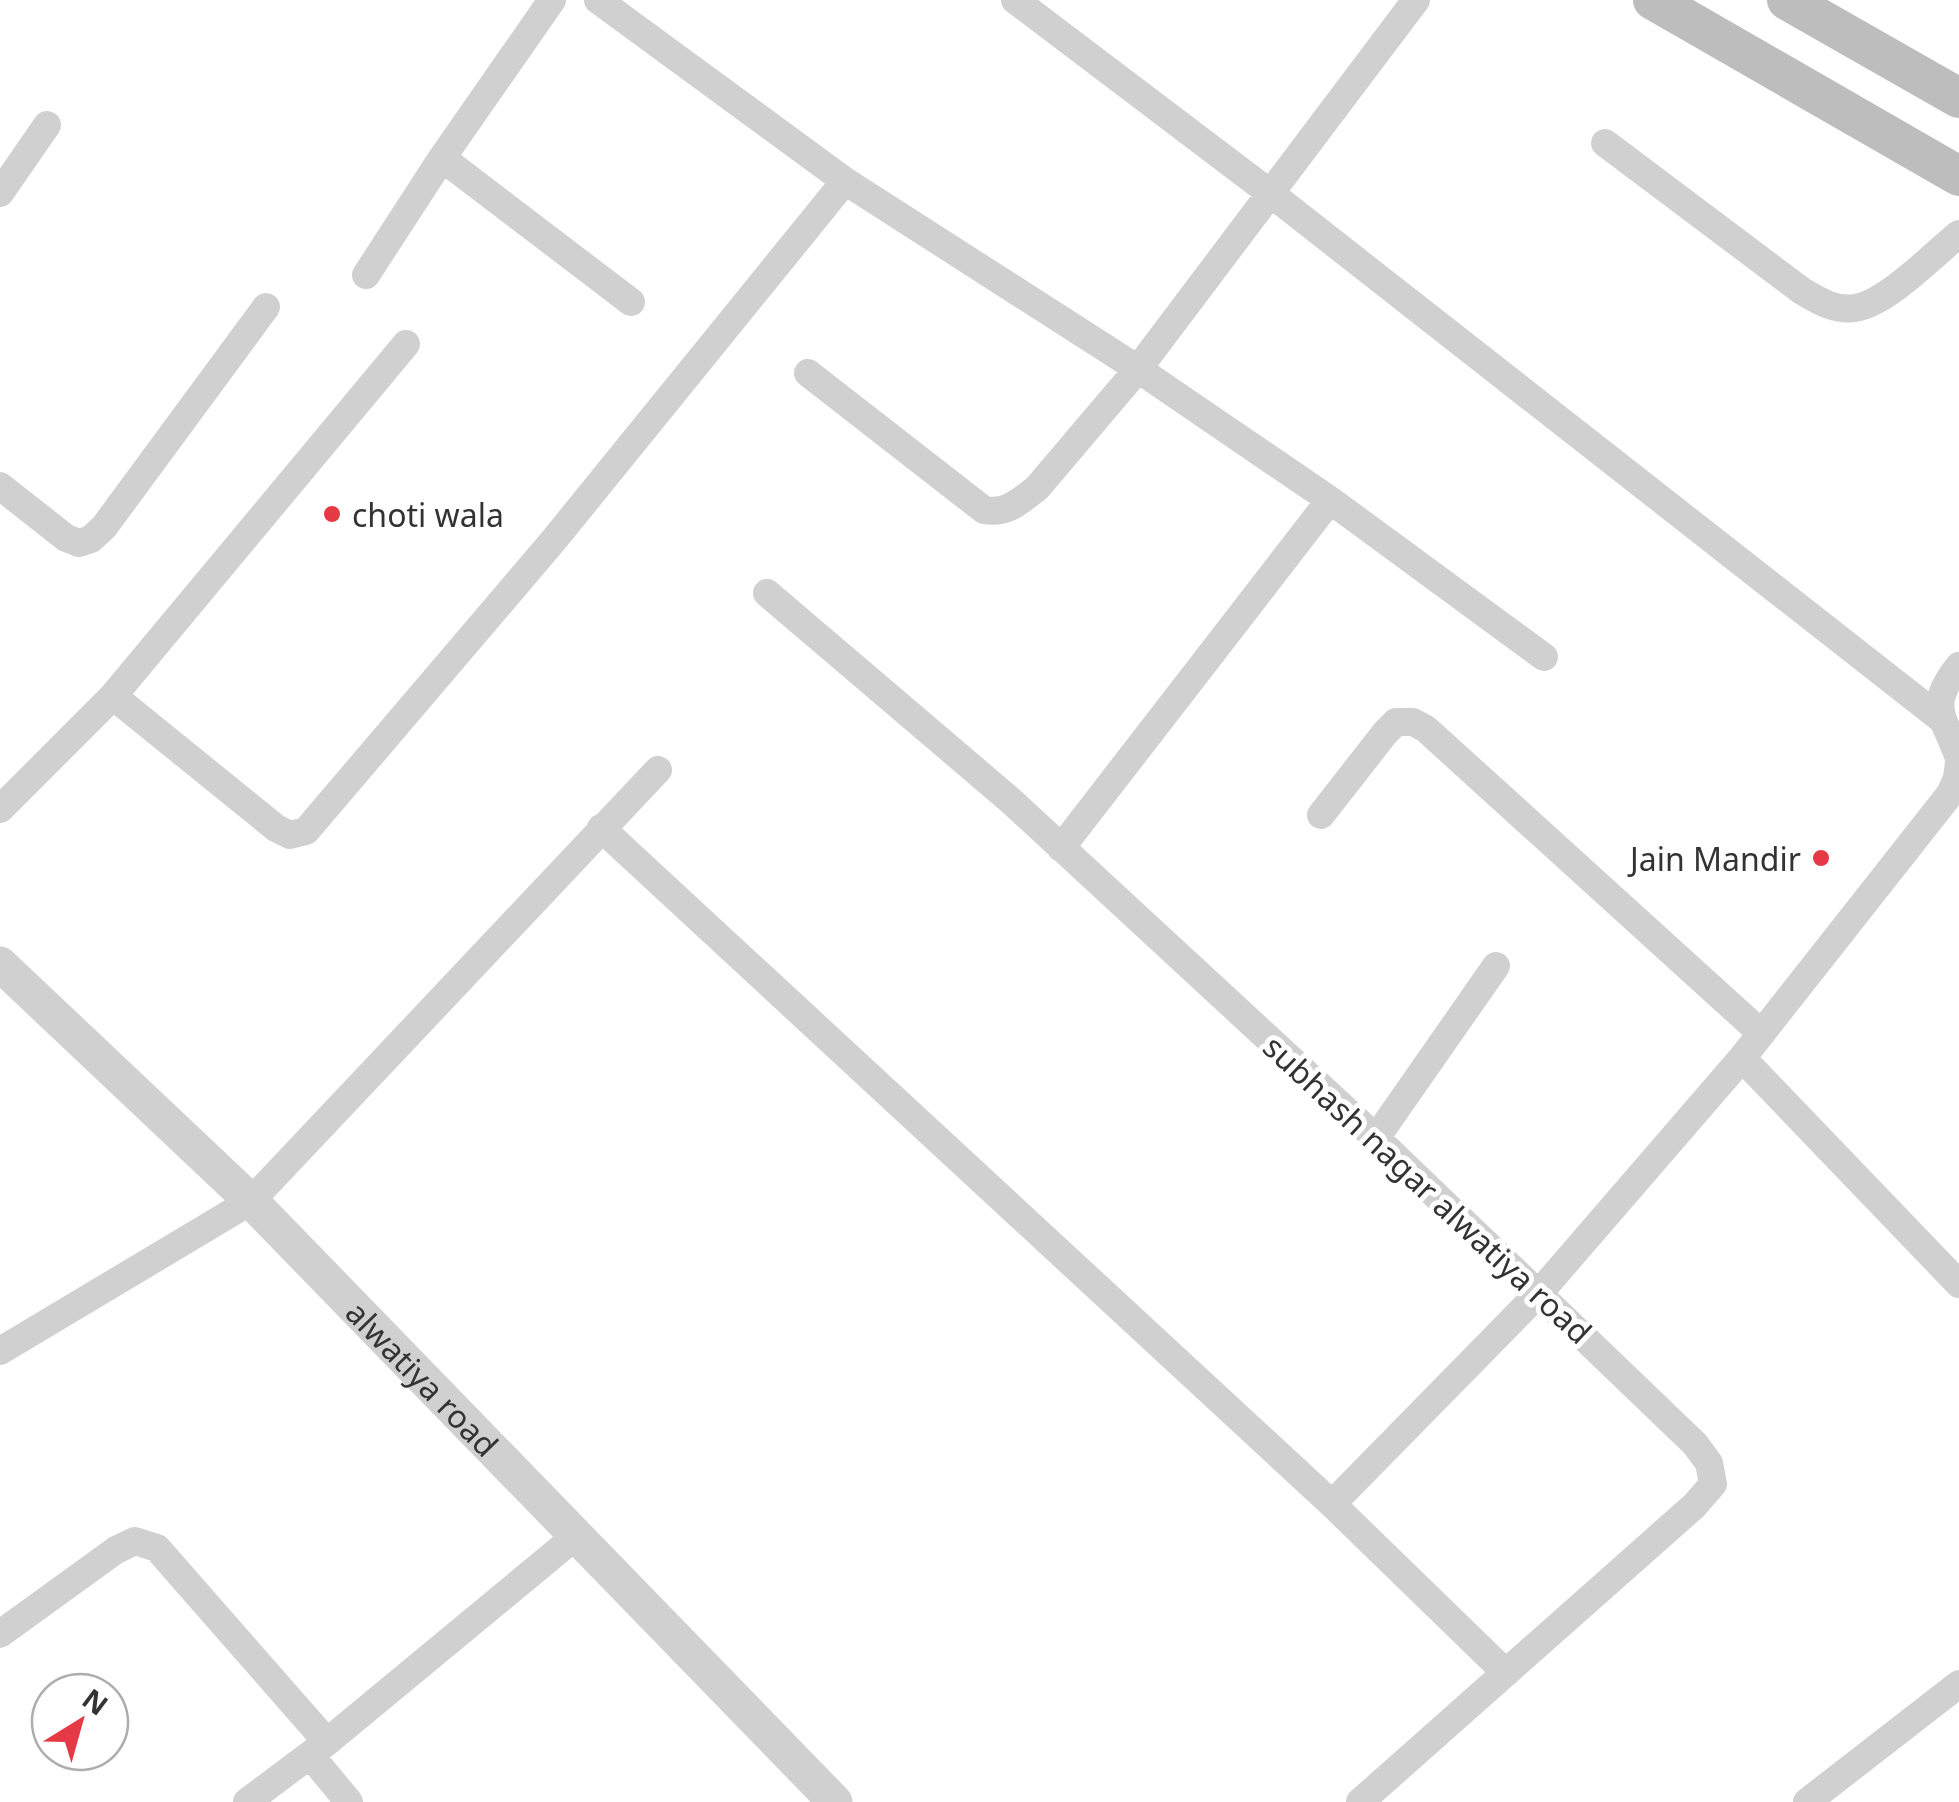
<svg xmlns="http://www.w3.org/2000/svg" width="1959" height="1802" viewBox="0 0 1959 1802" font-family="'Noto Sans',sans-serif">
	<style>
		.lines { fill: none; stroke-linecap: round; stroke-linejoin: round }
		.minor { stroke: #d0d0d0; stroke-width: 28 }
		.tertiary { stroke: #d0d0d0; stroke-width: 35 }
		.secondary { stroke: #bdbdbd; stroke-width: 40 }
		.poi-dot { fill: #e63946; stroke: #fff; stroke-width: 4 }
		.labels { text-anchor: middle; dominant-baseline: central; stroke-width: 10; stroke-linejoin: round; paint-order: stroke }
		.poi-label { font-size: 32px; fill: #333; stroke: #fff; text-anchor: start }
		.street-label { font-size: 32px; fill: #333; stroke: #fff }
	</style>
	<rect width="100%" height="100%" fill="#fff"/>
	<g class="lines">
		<path class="minor" d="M598,0L845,181L1138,369L1330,500L1544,657
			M1015,0L1270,193L1940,718
			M1605,143L1802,291C1819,301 1835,311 1855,308C1887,303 1933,255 1959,234
			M442,158L631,302
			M0,193L47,125
			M366,275L442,158L552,0
			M808,373L984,510C1007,514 1019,502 1037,488L1138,369L1416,0
			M0,486L66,538L79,543L91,539L104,527L266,307
			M767,593L1010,800L1376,1138L1695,1444L1709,1463L1713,1484L1695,1505L1360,1802
			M1959,666C1926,707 1944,716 1959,758
			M113,696L276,828L290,835L306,831L553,541L845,181
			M0,809L113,696L406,344
			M1321,815L1385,733L1396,722H1413L1426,729L1761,1033
			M601,828L1332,1504L1506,1673
			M1061,848L1330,500
			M1742,1058L1959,1284
			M1376,1138L1496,966
			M0,1351L251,1201L658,770
			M1332,1504L1540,1292L1742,1058L1950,794L1957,778L1959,762
			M0,1634L116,1550L135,1541L157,1548L327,1742
			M310,1755L349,1802
			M247,1802L327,1742L576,1536
			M1807,1802L1959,1684"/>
		<path class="tertiary" id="s1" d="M0,964L251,1201L835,1802"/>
		<path class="secondary" d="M1653,0L1959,176
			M1787,0L1959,98"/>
	</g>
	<g class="poi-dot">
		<circle cx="332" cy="514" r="10"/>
		<circle cx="1821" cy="858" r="10"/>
	</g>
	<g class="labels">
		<g class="poi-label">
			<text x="352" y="514">choti wala</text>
			<text x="1801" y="858" text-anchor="end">Jain Mandir</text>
		</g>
		<g class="street-label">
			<text transform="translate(1428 1189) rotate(43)">subhash nagar alwatiya road</text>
			<text stroke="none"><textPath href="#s1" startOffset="592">alwatiya road</textPath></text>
		</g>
	</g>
	<g transform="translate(80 1722) rotate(37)"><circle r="48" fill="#ffffff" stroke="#adadad" stroke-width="2.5"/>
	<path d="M0-8L18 38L0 25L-18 38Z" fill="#e63946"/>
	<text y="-15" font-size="28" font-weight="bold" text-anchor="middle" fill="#333333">N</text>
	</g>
</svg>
